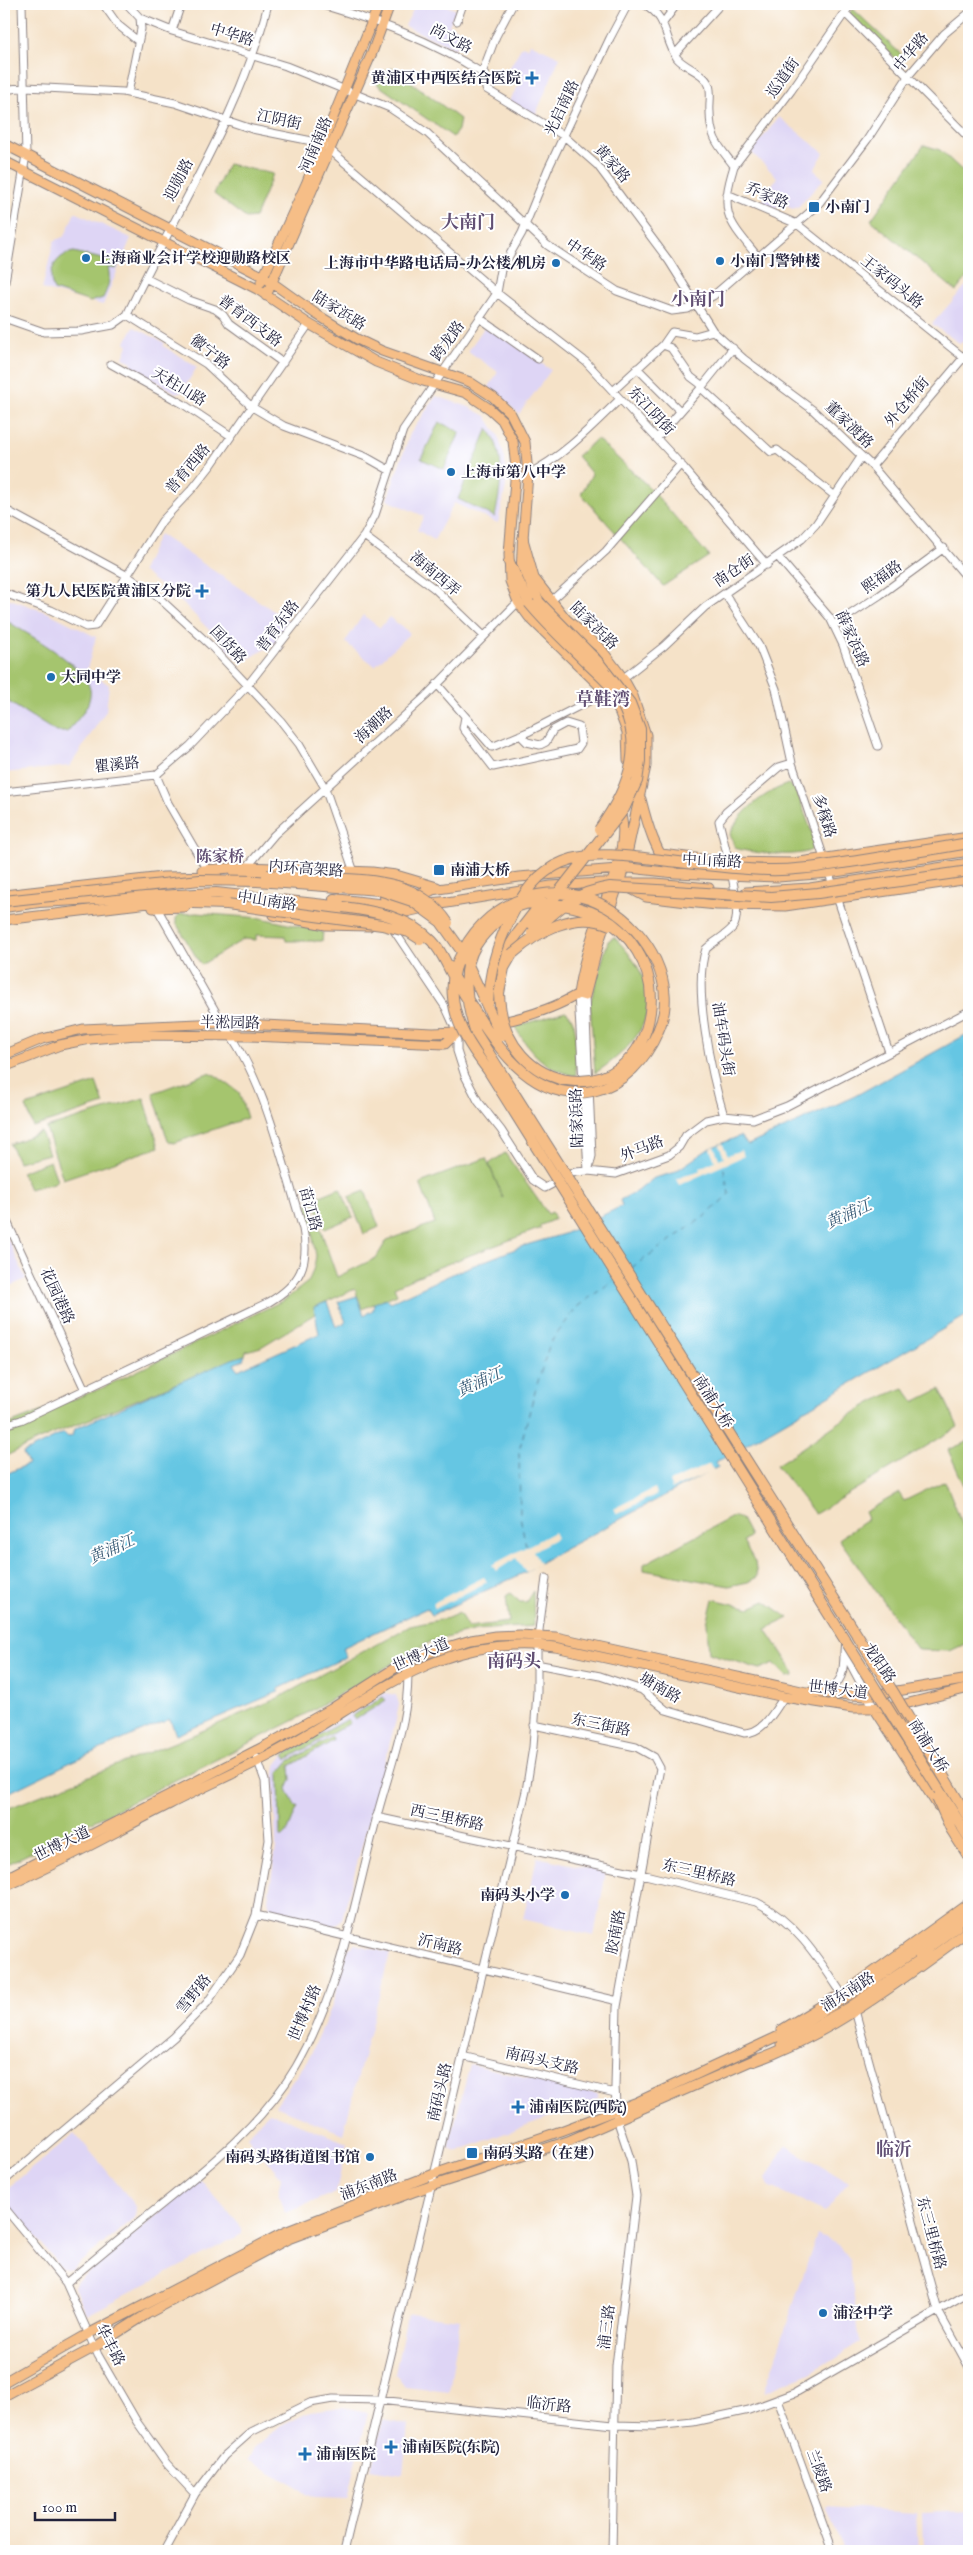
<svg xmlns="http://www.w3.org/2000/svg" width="973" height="2555" viewBox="0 0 973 2555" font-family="'IM FELL English','Noto Serif SC',serif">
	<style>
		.built { fill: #ded5f5 }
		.green { fill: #a5c56e; stroke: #647454 }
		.water { fill: #65c6e3; stroke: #44748f }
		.pier { fill: #f5e2c8 }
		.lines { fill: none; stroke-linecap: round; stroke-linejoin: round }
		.ferry { stroke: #395b76; stroke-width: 1; stroke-dasharray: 6 5; stroke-linecap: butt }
		.minor-casing { stroke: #8c8282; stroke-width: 9 }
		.major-casing { stroke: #8c8282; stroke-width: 11 }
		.highway-casing { stroke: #8c8282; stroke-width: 12 }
		.minor { stroke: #fff; stroke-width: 7 }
		.major { stroke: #f6be87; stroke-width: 9 }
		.highway { stroke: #f6be87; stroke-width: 10 }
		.highway-bridge-casing { stroke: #8c8282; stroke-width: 12; stroke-linecap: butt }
		.highway-bridge { stroke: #f6be87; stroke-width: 10 }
		.poi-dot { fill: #1f6fb2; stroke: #fff; stroke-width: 2 }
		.labels { text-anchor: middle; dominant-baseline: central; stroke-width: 4; stroke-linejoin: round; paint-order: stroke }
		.street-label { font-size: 15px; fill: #22223b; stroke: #fff }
		.poi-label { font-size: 15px; font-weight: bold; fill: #22223b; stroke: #fff; text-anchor: start }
		.neighbourhood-label { font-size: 16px; font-weight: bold; fill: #625074; stroke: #fff }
		.water-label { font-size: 16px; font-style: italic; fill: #395b76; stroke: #fff }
		.quarter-label { font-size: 18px; font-weight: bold; fill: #625074; stroke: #fff }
	</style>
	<rect width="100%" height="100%" fill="#fff"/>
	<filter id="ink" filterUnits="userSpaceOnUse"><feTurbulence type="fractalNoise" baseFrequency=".02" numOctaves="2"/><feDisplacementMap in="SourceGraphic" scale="10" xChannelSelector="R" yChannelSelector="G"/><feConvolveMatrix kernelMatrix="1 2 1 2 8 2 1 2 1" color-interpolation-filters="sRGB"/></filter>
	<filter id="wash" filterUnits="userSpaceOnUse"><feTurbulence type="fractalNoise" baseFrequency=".0096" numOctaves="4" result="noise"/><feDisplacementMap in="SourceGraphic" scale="20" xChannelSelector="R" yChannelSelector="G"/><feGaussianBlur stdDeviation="1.12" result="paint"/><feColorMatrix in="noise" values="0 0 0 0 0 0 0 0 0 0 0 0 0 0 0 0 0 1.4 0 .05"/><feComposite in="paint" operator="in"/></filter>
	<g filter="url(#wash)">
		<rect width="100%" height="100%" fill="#f5e2c8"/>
		<path class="built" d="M416,4H443L456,10L449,25L463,32L455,49L405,26Z
			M530,43L560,57L535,116L509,101L521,82L506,74L522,46L528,48Z
			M779,117L824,153L814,170L824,179L798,207L792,209L781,201L775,210L762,202L777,177L751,152Z
			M75,212L131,238L103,305L42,289L54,241L65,236Z
			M969,282V340L959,343L932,324Z
			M486,325L551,370L519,414L489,387L498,372L468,351Z
			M134,327L165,343L163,346L197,367L181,393H176L140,372L131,366L132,362L123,358L128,345L125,342Z
			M436,396L469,407L486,416L498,435L505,459L506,486L498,523L454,503L434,540L417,530L424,516L387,500L410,434Z
			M159,534L290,622L277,642L250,658H236L186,606L142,571Z
			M4,597L49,613L96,637L87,669L109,685L106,711L70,766L4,773Z
			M363,615L380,628L389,617L410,633L375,666L345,642Z
			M4,1230L26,1279L4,1289Z
			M385,1693L396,1695L399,1704L396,1720L342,1919L332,1929L276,1914L270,1907L268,1900L276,1847L274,1782L276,1765L287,1751Z
			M537,1857L606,1872L594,1936L523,1919Z
			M355,1944L390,1953L343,2134L275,2106L310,2056L332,2006L348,1949Z
			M470,2064L598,2094V2099L457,2151L448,2148Z
			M269,2112L347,2143L336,2192L286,2213L278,2193L281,2177L247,2136Z
			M75,2133L136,2206L135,2218L72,2269L66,2270L61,2268L4,2199V2191Z
			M785,2145L849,2182L825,2212L769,2186L766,2179Z
			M200,2179L242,2228V2234L87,2315L75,2287L76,2282Z
			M817,2234L839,2244L849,2259L860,2342L810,2373L764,2392Z
			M410,2313L460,2319L449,2392L405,2387L395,2374L407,2315Z
			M343,2407L368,2412L348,2498L314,2497L248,2460L254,2448L281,2425L310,2411Z
			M383,2420L408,2425L403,2474L371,2469Z
			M826,2507L916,2513L918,2551H844Z
			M969,2511V2551H923L922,2513Z"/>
		<path class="green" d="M853,9L905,58L900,63L849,13Z
			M393,68L460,119L458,130L453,137L378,85L377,79L382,72Z
			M924,145L940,150L969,177V275L956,291L871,220Z
			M228,164L273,174L255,217L246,218L214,194Z
			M74,252L118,263L116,269L108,267C111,279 108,288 103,298L90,302L54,290C46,273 55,255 74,252Z
			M439,422L460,432L444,469L421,459Z
			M488,428C507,456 501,486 495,517L458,499Z
			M597,439L650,488L709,556L663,586L581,494L592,474L577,456Z
			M4,619C24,633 96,669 90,696C88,710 76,721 67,732H56L4,699Z
			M788,784L796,789L816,844C814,846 813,849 811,850C799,858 748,853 735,848L730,834C741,810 764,793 788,784Z
			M197,913L261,918L323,932L322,941H286L285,936L256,935V940L244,939L201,965L176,923V918L180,914Z
			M614,937C667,990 656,1034 595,1073L590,1003L608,941Z
			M565,1011C581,1019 575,1059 576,1076C545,1069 531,1054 515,1027Z
			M208,1073L215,1075L239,1092L247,1118L174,1143L168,1141L153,1093Z
			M96,1082L104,1104L33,1127L26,1106Z
			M144,1098L159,1147L63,1179L46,1128Z
			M41,1132L49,1154L18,1162L10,1144Z
			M505,1153L548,1214L552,1212L555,1219L539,1226L541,1228L434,1269L394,1287L397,1294L362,1309L355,1289L314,1307L315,1314L261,1347L246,1351L245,1355L39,1440L4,1457V1426L102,1388L286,1299L309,1281L314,1267L316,1256L307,1204L311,1202L337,1277L376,1258L387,1240L435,1223L420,1183L486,1158L503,1198L489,1164Z
			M50,1161L57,1180L54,1183L29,1189L21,1172Z
			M340,1188L353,1217L325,1229L313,1199Z
			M365,1191L379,1227L364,1234L349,1197Z
			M904,1388L914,1402L940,1389L958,1427L815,1514L776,1465C818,1439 857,1405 904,1388Z
			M969,1441V1496L948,1450Z
			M945,1481L969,1540V1642L950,1651L918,1650L839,1539L868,1519L865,1512L899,1493L904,1501Z
			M734,1516L741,1519L750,1536L743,1541L755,1562L757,1577L748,1582L729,1586L644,1570V1564Z
			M533,1591L534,1626L476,1630L430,1642L295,1720L4,1866V1810L195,1734L278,1698L410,1626L448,1618L459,1613L468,1627L509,1622L506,1596L510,1593L520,1602H526Z
			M713,1599L750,1608L765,1601L789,1618L766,1629L793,1670L794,1676L787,1677L774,1663L760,1669L709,1653L707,1623Z
			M383,1697L386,1700L355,1720L352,1716Z
			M348,1719L350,1723L287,1759L284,1755Z
			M332,1737L333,1741L290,1766L291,1780L287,1789L295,1806H298L287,1833L284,1836H280L279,1773L289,1761Z"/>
		<path class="water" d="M969,1033V1314L716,1462L718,1467L546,1559L526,1572L432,1615L427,1608L342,1648L346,1657L278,1689V1692L176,1735L170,1719L71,1762L4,1795V1475L28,1464L23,1453L64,1433L68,1437L72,1436L74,1429L232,1359L245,1355L243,1360L234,1364L238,1370L319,1334L314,1307L327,1302L336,1327L346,1322L338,1302L357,1296L364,1315L373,1310L374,1303L387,1299L391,1302L459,1271L523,1246L564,1234L622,1206L620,1200L639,1190L654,1178L673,1173L710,1148L740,1136L748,1145L855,1096Z"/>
		<path class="pier" d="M722,1143L728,1155L741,1150L744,1156L679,1185L676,1179L701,1170L700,1168L715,1161L710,1148L714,1146L719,1159L724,1157L719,1145Z
			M710,1464L714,1471L672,1489L669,1482Z
			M655,1488L657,1494L617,1514L613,1509Z
			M554,1532L557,1538L533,1551L540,1564L526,1572L516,1558L496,1571L492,1565Z
			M484,1577L487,1582L435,1609L433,1603Z"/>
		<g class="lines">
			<path class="ferry" d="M631,1268L708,1214L729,1194L723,1165
				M526,1546L520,1516L519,1451L535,1391L550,1343L578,1306L614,1280"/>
		</g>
	</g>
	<g filter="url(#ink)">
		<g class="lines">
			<g class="minor-casing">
				<path id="minor" d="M103,4L118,25L138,41
					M127,4L140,18L172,31L286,66L390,108L427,133L547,245L617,291L672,311L688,309L713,296L817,206L867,140L909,75L944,34L969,13
					M319,4C377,21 431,40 482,73
					M644,4C669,18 663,37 677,58C685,68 704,72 709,85C712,93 709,104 710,112C710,139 719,146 734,166C719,214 728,220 758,257
					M845,13L969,138
					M457,21L463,4
					M663,23L677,4
					M172,31L181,4
					M675,54L717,8
					M482,73L485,75L486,89L564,136L598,166L669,261L713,331L744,359L813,410L872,466L969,580
					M482,73L496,36L513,4
					M4,90L26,87L123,92L175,103L252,129L322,143L497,293L586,362L684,468L767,565
					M128,93L141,29L140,18
					M734,166L791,91L851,4
					M727,194L797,224L969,362
					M145,278L189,300L215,309L223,315L229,324L283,363
					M4,288L26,155L22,4
					M127,315C175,212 241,114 268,4
					M4,318L44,332L81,331L113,325L127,315L206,364L252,407L284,426L366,457L389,470
					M481,319L538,359
					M663,345L671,348L691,377L703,386
					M111,364L183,404L231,436
					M637,368L680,411
					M701,388L771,452L777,450L835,496
					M613,391L663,345L672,332L695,336L713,331
					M657,438L701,388L733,348
					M872,466L969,351
					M528,474C564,456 592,426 620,399
					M4,509L126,575L158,597L210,645L281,721L299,744L325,788L354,872
					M364,536L435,589L484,636
					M778,557L830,618L843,645L878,746
					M4,593L51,610L86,627L95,626L162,521L193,488L212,464L309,324
					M725,594L759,646L776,689L792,763L889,1052
					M551,601L606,551L681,464
					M834,625L880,595L944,548
					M621,680L664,646L705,607L802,539L816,524L861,457
					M437,684L492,747L530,731L609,691
					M465,717L463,728L493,767L577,749L581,743L579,727L566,723L553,730L546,742L540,745L527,742L520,735
					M156,775L190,746L247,686L364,536L375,515L403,430L497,293L501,270L522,233L548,169L610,38L628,4
					M156,775L168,803L207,870
					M4,792L156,775
					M247,867L274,835L426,696L518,602
					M391,926L446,1008L457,1032V1051L465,1076L478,1101L501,1130L533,1180L545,1188L575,1172L588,1171L616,1174L669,1155L679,1147L686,1135L706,1120L724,1116L753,1119L787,1106L969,1011
					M578,994L588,1171
					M585,996L592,1156L589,1168
					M724,1116C712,1077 692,987 706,949C714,941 726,936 733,927C745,912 723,841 719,821L726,812L779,767L792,763
					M4,1215L85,1390
					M4,1425L21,1420L269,1302C300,1284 310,1264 303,1229C282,1162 265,1078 222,1023L157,908
					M845,1640L844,1652L874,1708
					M536,1664L600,1676L642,1690L666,1710L744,1733C764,1733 774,1711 784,1697
					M823,1691C843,1686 844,1670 844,1652
					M534,1725L636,1747L654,1757L660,1768L617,2007L615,2087L617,2119L631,2161L636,2196L616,2366L612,2551
					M376,1817L641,1874L756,1902C795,1921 819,1959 842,1994
					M256,1915L618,2001
					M856,2014L938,2311L969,2367
					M462,2056L615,2093
					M4,2181L174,2037L207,2003L240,1955L256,1915L269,1840L265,1781L257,1758
					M4,2207L66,2283L98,2355L137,2422L167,2464L195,2494
					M66,2283C95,2259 122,2236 151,2213C204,2170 261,2126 296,2067C339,1993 354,1905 375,1824C387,1773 413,1714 407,1662
					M778,2400L833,2551
					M164,2551L195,2494L224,2456L251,2432L310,2403L333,2399L379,2400L613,2425L655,2426L693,2422L749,2410L795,2393L969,2293
					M344,2551L526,1791L533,1747L537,1692V1645L546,1578"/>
			</g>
			<g class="major-casing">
				<path id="major" d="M4,144L264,277L316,314L357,339L382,351L470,382L493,397L511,414L525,442L528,474L523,539L534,578L566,619L601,649L623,678L633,696L646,735V766L624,868L599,942L585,996L578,994C554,1009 526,1017 498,1023
					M4,161L257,289L309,324L376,362L423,381L466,393L490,409L502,420L513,441L516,468L509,554L510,581L518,602L529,617L607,693L619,711L627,732L628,760
					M261,282L306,184L379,4
					M266,296L372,53L390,4
					M641,799C647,823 656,856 675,873
					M661,854L728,862L793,863L969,837
					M202,870L247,867L372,872L396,875L437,887
					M629,888L646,897L687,902L717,905L785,906L969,879
					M425,891L519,877L630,868L675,873L778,877L829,873L969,851
					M746,892L810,888L969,863
					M4,895L163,877L217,876
					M441,904L551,886L600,883H655L709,888
					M296,907L372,916
					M153,908L185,907
					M273,915L326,925L369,926
					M388,916L429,907
					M4,920L166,901
					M578,994C581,973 587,951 594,931C605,898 633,843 619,809
					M4,1055L42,1039L83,1029L222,1023L433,1033L457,1032L481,1026
					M4,1067L60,1045L90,1039L136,1035L250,1036L445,1044L457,1032
					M893,1707L947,1794
					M874,1708L938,1806
					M4,1879L267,1745L331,1709L395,1668L425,1654L471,1640L495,1636L519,1635L556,1637L806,1692L867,1696L969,1679
					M4,1887C61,1863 114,1832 170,1804C203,1787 238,1772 272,1754C369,1703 436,1631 555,1647L784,1697L853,1708L893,1707L969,1688
					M919,1955L957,1927
					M854,1986L969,1903
					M781,2030L834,1998
					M782,2044L848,2008L928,1954
					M4,2382L88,2334L285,2232L434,2174L561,2131L635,2103L796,2028
					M4,2396L95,2347L147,2314L288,2239L413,2192L568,2141L758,2058"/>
			</g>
			<g class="highway-casing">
				<path id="highway" d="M523,539L522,563L539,602
					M509,562L529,603
					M235,872L267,875
					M385,897H406L430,891
					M334,899L395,906L446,902
					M160,902L227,904
					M4,907L39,902L216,893L343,907
					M494,970L518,933
					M499,993L504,968L512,954
					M791,2030L873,1980L969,1913
					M754,2061C833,2033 902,1979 969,1930"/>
			</g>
			<use href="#minor" class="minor"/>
			<use href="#major" class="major"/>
			<use href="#highway" class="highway"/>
			<g class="highway-bridge-casing">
				<path id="highway-bridge" d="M529,603C548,626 569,645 590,666C598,674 607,681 614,691C648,741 631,785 599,830
					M267,875C288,876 308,878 328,878C374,880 420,881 448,923
					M4,901L200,880L257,881L379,890L412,901L441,922L461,950L501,1036
					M227,904L382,925L409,932L420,939
					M343,907C374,911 409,917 432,941C441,950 446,963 452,974C483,1023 522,1106 593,1091C624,1084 646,1059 658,1031C679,985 648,931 608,908C556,877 491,897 463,951C455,965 451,980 453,997C455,1025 472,1049 488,1070L969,1838
					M533,925L624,809L637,781L640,761V729L630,703L599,663L539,602
					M518,933L539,906
					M532,933C559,908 573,893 610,887L771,897L818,893L969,871
					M512,954C537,932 575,909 610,925
					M499,993C502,1100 636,1113 650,1012C653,989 649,970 637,951C617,918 585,905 548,904C541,904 532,902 525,904C510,907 484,932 476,945C460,970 467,1007 476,1033L895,1695L969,1819
					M488,1004C489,974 497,944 511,917C546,845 593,852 661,860C696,864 732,869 767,870C795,871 822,866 850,862C889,856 929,850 969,843
					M937,1798L951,1829L969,1857"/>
			</g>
			<use href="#highway-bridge" class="highway-bridge"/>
		</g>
	</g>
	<g class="poi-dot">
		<path d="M529.5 70.5h5v5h5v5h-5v5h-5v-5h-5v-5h5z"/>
		<rect x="808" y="201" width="12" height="12" rx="2.5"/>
		<circle cx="86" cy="258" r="5"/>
		<circle cx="720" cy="261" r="5"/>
		<circle cx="556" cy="263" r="5"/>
		<circle cx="451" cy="472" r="5"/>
		<path d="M199.5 583.5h5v5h5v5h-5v5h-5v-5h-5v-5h5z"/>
		<circle cx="51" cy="677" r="5"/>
		<rect x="433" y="864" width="12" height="12" rx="2.5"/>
		<circle cx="565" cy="1895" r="5"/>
		<path d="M515.5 2099.5h5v5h5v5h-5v5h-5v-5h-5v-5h5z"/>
		<rect x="466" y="2147" width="12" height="12" rx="2.5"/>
		<circle cx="370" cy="2157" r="5"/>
		<circle cx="823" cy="2313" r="5"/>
		<path d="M388.5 2439.5h5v5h5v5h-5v5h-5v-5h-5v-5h5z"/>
		<path d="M302.5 2446.5h5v5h5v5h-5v5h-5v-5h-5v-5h5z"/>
	</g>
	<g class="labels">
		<g class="street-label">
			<text transform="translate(232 35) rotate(17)">中华路</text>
			<text transform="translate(451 39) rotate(28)">尚文路</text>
			<text transform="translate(911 52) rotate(-50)">中华路</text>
			<text transform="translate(783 78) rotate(-55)">巡道街</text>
			<text transform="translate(562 108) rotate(-65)">光启南路</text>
			<text transform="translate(279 120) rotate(12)">江阴街</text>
			<text transform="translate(316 145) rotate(-67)">河南南路</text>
			<text transform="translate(612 164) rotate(49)">黄家路</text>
			<text transform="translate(179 180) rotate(-63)">迎勋路</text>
			<text transform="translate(767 196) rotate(23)">乔家路</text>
			<text transform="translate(586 255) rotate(34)">中华路</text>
			<text transform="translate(892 282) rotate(39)">王家码头路</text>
			<text transform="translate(339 311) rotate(32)">陆家浜路</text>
			<text transform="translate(250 321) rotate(37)">普育西支路</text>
			<text transform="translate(448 341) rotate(-54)">跨龙路</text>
			<text transform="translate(210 352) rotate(38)">徽宁路</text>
			<text transform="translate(179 387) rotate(31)">天柱山路</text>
			<text transform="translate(907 402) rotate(-50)">外仓桥街</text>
			<text transform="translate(651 411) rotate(47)">东江阴街</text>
			<text transform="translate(849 425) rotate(44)">董家渡路</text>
			<text transform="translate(188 469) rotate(-50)">普育西路</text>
			<text transform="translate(734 571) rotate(-34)">南仓街</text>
			<text transform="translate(435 574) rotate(40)">海南西弄</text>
			<text transform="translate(882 577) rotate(-35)">熙福路</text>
			<text transform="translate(278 626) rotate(-53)">普育东路</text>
			<text transform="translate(594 626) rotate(45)">陆家浜路</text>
			<text transform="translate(852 639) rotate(66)">薛家浜路</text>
			<text transform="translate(228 645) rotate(47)">国货路</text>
			<text transform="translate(374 725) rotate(-43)">海潮路</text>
			<text transform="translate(117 765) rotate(-6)">瞿溪路</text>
			<text transform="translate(824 816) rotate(72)">多稼路</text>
			<text transform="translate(712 861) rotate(3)">中山南路</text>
			<text transform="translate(306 869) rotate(4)">内环高架路</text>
			<text transform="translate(267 901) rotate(9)">中山南路</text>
			<text transform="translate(230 1023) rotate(1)">半淞园路</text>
			<text transform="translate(723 1039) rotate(81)">油车码头街</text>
			<text transform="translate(577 1118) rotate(-92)">陆家浜路</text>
			<text transform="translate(642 1149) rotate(-22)">外马路</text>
			<text transform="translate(310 1209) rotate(74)">苗江路</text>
			<text transform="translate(57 1296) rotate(65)">花园港路</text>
			<text transform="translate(713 1402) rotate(58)">南浦大桥</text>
			<text transform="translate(421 1655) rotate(-24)">世博大道</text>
			<text transform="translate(879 1663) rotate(55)">龙阳路</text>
			<text transform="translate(660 1688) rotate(30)">塘南路</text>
			<text transform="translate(838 1690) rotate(7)">世博大道</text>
			<text transform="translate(601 1725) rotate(12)">东三街路</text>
			<text transform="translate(928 1746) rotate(58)">南浦大桥</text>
			<text transform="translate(447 1818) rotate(12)">西三里桥路</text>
			<text transform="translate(62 1844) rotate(-26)">世博大道</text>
			<text transform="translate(699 1873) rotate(13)">东三里桥路</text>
			<text transform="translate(616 1932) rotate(-79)">胶南路</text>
			<text transform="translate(440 1945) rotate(14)">沂南路</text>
			<text transform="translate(848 1992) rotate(-32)">浦东南路</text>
			<text transform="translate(194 1994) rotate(-51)">雪野路</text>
			<text transform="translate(305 2013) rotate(-67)">世博村路</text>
			<text transform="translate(542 2061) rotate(13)">南码头支路</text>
			<text transform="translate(440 2092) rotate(-77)">南码头路</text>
			<text transform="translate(369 2185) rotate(-21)">浦东南路</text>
			<text transform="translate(931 2233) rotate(75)">东三里桥路</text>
			<text transform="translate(607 2327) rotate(-83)">浦三路</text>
			<text transform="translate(110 2345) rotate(63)">华丰路</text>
			<text transform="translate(549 2405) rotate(6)">临沂路</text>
			<text transform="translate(819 2471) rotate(70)">兰陵路</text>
		</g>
		<g class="poi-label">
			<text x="521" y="78" text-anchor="end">黄浦区中西医结合医院</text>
			<text x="825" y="207">小南门</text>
			<text x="96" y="258">上海商业会计学校迎勋路校区</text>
			<text x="730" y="261">小南门警钟楼</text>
			<text x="546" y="263" text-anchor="end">上海市中华路电话局-办公楼/机房</text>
			<text x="461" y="472">上海市第八中学</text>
			<text x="191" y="591" text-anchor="end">第九人民医院黄浦区分院</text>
			<text x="61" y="677">大同中学</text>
			<text x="450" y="870">南浦大桥</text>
			<text x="555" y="1895" text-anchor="end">南码头小学</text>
			<text x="529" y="2107">浦南医院(西院)</text>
			<text x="483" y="2153">南码头路（在建）</text>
			<text x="360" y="2157" text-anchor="end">南码头路街道图书馆</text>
			<text x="833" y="2313">浦泾中学</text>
			<text x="402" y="2447">浦南医院(东院)</text>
			<text x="316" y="2454">浦南医院</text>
		</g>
		<g class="neighbourhood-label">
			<text x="220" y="858">陈家桥</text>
		</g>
		<g class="water-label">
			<text transform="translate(849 1215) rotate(-24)">黄浦江</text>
			<text transform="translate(480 1383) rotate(-24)">黄浦江</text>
			<text transform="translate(112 1550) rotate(-24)">黄浦江</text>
		</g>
		<g class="quarter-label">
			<text x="468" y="223">大南门</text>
			<text x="698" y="300">小南门</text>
			<text x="603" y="700">草鞋湾</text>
			<text x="514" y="1662">南码头</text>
			<text x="894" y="2150">临沂</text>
		</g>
	</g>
	<rect width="973" height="2555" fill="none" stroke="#fff" stroke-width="20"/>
	<path d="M35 2512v8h80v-8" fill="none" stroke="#22223b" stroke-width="2.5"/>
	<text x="42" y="2512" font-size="15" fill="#22223b" stroke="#ffffff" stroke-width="4" paint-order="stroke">100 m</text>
</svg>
